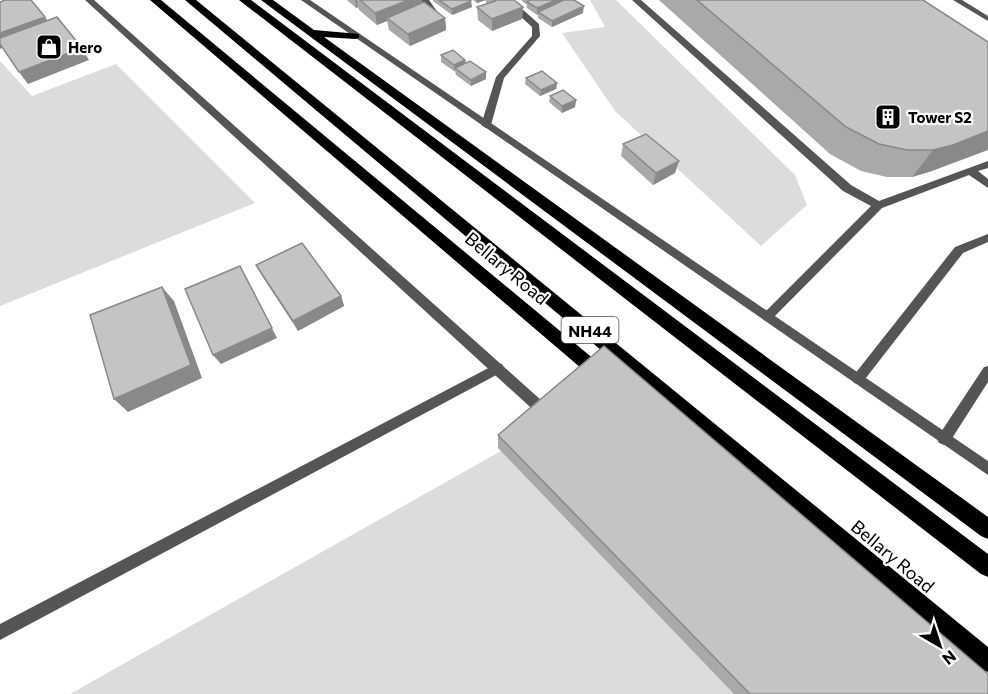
<svg xmlns="http://www.w3.org/2000/svg" width="988" height="694" viewBox="0 0 988 694" font-family="Commissioner,sans-serif">
	<style>
		.green { fill: #dcdcdc }
		.lines { fill: none; stroke-linecap: round; stroke-linejoin: round }
		.service { fill: #555; fill-rule: evenodd }
		.minor { fill: #555; fill-rule: evenodd }
		.tertiary { fill: #555; fill-rule: evenodd }
		.trunk { fill: #000; fill-rule: evenodd }
		.wall { fill: #a9a9a9 }
		.shaded-wall { fill: #898989 }
		.building { fill: #c4c4c4; stroke: #898989; stroke-width: 1.5 }
		.labels { text-anchor: middle; dominant-baseline: central; stroke-width: 4.5; stroke-linejoin: round; paint-order: stroke }
		.far-poi-label { font-size: 15px; font-weight: bold; fill: #000; stroke: #fff; text-anchor: start }
		.shield { fill: #fff; stroke: #4c4c4c; stroke-width: 1.5 }
		.shield-label { font-size: 16px; font-weight: bold; fill: #000 }
		.street-label { font-size: 18px; fill: #000; stroke: #fff }
	</style>
	<rect width="100%" height="100%" fill="#fff"/>
	<path class="green" d="M590,0H616L795,175L807,205L761,246L615,111L562,33L605,27Z
		M0,61L32,96L116,64L255,203L0,306Z
		M508,447L750,694H70Z"/>
	<g class="lines">
		<path class="service" d="M632,0H641L851,185L879,201L988,161V168L978,171L988,179V188L969,175L882,208L772,319H764L762,316L764,313L871,206L843,191Z
			M498,363L502,364L504,368L502,372L0,640V624Z"/>
		<path class="minor" d="M421,0H429L438,13L442,15V19L432,17Z
			M503,0H512L539,24L540,36L504,78L491,125L486,128L481,125L496,77L532,36V27Z
			M953,0H962L988,16V21Z
			M988,234V242L963,253L862,383L858,384L854,383L852,379L854,375L955,247Z
			M988,366V382L949,443L944,445L939,443L937,439L939,435L984,367Z"/>
		<path class="tertiary" d="M85,0H94L551,409L552,413L551,417L546,419L541,417Z
			M301,0H310L988,461V475Z"/>
		<path class="trunk" d="M150,0H161L607,370L609,375L607,380L601,382L595,380Z
			M185,0H196L988,647V672L980,669Z
			M239,0H251L988,554V577L981,574Z
			M261,0H273L314,30L359,34V38L355,39L324,37L988,517V539L981,536Z"/>
	</g>
	<path class="wall" d="M347,0H422V3L445,18L446,30L410,46L389,30L387,21L377,25L359,10L358,7L356,8Z
		M433,0H470L472,7L452,15L433,1Z
		M473,0H514L523,7L522,19L492,31L478,20L477,7L486,4V0L477,3Z
		M521,0H574L583,13L552,27L538,18V14L537,15L527,8V5Z
		M659,0H923L988,42L932,171L912,177H887L861,171L830,154Z
		M441,55L465,60L466,63L486,72V79L471,86L456,75L455,71H454L441,62Z
		M526,78L557,83L556,89L540,96L525,84Z
		M550,96L576,100L575,107L562,113L549,102Z
		M623,144L675,173L653,185L621,156Z
		M256,265L341,296L344,306L298,331L262,276Z
		M498,435L988,694H734L498,448Z"/>
	<path class="shaded-wall" d="M355,0H357L358,7L356,8Z
		M409,0H422L423,7L387,18V21L377,25L375,13Z
		M477,0H486L477,3Z
		M556,0H566L538,12V14L537,15V8Z
		M471,1L472,7L452,15V9Z
		M584,6L583,13L552,27V21Z
		M523,7L522,19L492,31V19Z
		M45,17L53,29L0,49V33Z
		M445,18L446,30L410,46L408,34Z
		M82,48L89,60L28,84L19,72Z
		M465,60L466,66L455,68V71H454V65Z
		M486,72V79L471,86V80Z
		M557,83L556,89L540,96L541,90Z
		M576,100L575,107L562,113V106Z
		M988,131V150L932,171L912,177L933,150Z
		M679,161L675,173L653,185L656,173Z
		M240,266L277,338L221,364L213,355Z
		M162,287L174,301L202,378L128,412L114,399Z
		M341,296L344,306L298,331L293,321Z"/>
	<path class="building" d="M5,0H31L45,17L0,33V2Z
		M360,0H409L375,13Z
		M439,0H470L471,1L452,9Z
		M493,0H514L523,7L492,19L477,7L495,1Z
		M530,0H556L537,8L527,2Z
		M564,0H574L584,6L552,21L538,12Z
		M697,0H923L988,42V131L953,145L933,150H907L879,144L846,127Z
		M424,2L445,18L408,34L387,18Z
		M57,17L82,48L19,72L0,44V38Z
		M453,50L465,60L454,65L441,55Z
		M470,61L486,72L471,80L455,68Z
		M542,71L557,83L541,90L526,78Z
		M563,90L576,100L562,106L550,96Z
		M646,134L679,161L656,173L623,144Z
		M302,243L341,296L293,321L256,265Z
		M240,266L272,328L213,355L185,289Z
		M162,287L191,365L114,399L90,315Z
		M604,346L988,674V694H750L498,435Z"/>
	<defs>
		<g id="shop-square" transform="scale(1.35)"><rect x="-9" y="-9" width="18" height="18" rx="4" fill="#000" stroke="#fff"/><path d="M-5-2.5h2.3a2.7 3.5 0 0 1 5.4 0H5L5.5 6h-11ZM-1.5-2.5h3a1.5 2.3 0 0 0-3 0Z" fill="#fff"/></g>
		<g id="building-square" transform="scale(1.35)"><rect x="-9" y="-9" width="18" height="18" rx="4" fill="#000" stroke="#fff"/><path d="M-4-6H4V6H1V3H-1V6H-4ZM-2.5-4.3h1.7v1.8h-1.7ZM.8-4.3h1.7v1.8H.8ZM-2.5-1h1.7V.8h-1.7ZM.8-1h1.7V.8H.8Z" fill="#fff"/></g>
	</defs>
	<g fill-rule="evenodd">
		<use href="#shop-square" x="49" y="47"/>
		<use href="#building-square" x="888" y="117"/>
	</g>
	<g class="labels">
		<g class="far-poi-label">
			<text x="68" y="47">Hero</text>
			<text x="908" y="117">Tower S2</text>
		</g>
		<rect class="shield" x="561.5" y="317" width="57" height="26" rx="4.5"/>
		<g class="shield-label">
			<text x="590" y="330">NH44</text>
		</g>
		<g class="street-label">
			<text transform="translate(507 268) rotate(40)">Bellary Road</text>
			<text transform="translate(893 556) rotate(40)">Bellary Road</text>
		</g>
	</g>
	<g transform="translate(940 646) rotate(141)" stroke="#ffffff" stroke-width="4.5" paint-order="stroke">
	<path d="M0-4.5L10 22L0 15L-10 22Z" fill="#000000"/>
	<text y="-9" font-size="16" font-weight="bold" text-anchor="middle" fill="#000000">N</text>
	</g>
</svg>
